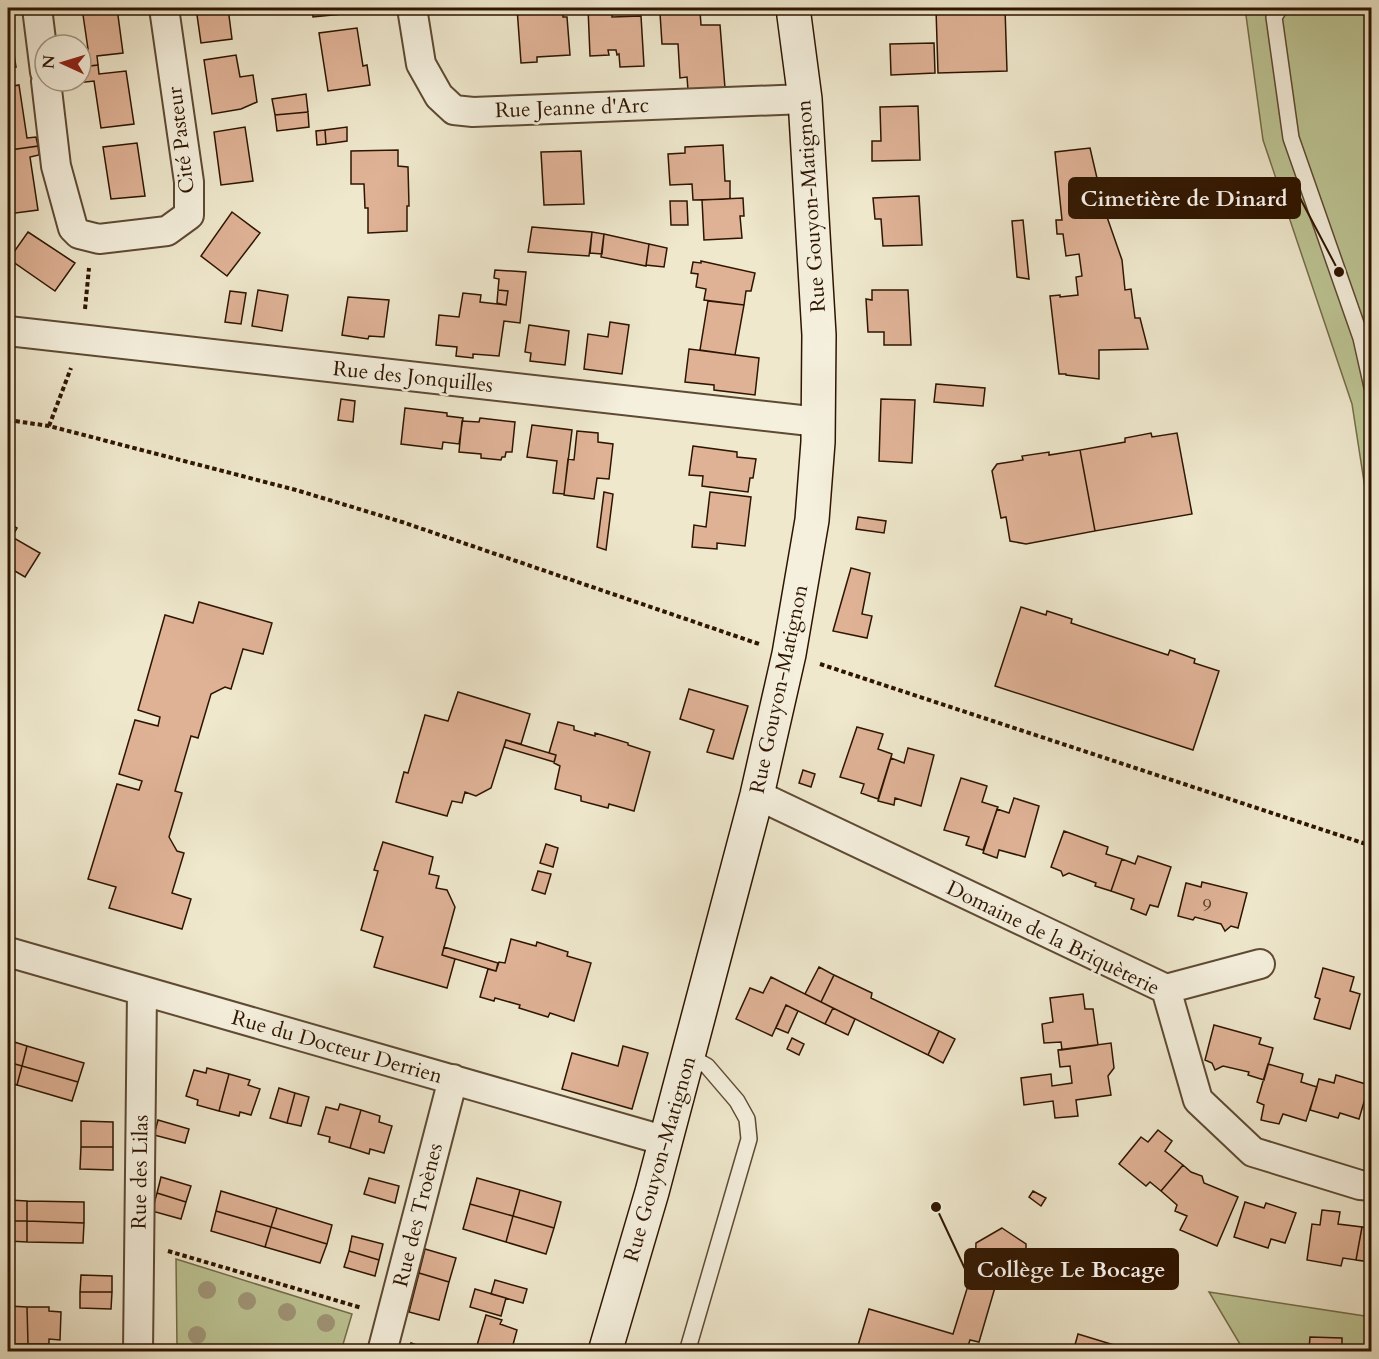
<svg xmlns="http://www.w3.org/2000/svg" width="1379" height="1359" viewBox="0 0 1379 1359" font-family="Cardo,serif">
	<style>
		.green { fill: #bdc595; stroke: #766d4a; stroke-width: 1.5 }
		.building { fill: #dfb296; stroke: #2e1500; stroke-width: 1.5 }
		.lines { fill: none; stroke-linecap: round; stroke-linejoin: round }
		.lane-casing { stroke: #5e4a33; stroke-width: 18 }
		.street-casing { stroke: #5e4a33; stroke-width: 32 }
		.secondary-casing { stroke: #2e1500; stroke-width: 36 }
		.path { stroke: #2e1500; stroke-width: 4; stroke-dasharray: 4.5 3; stroke-linecap: butt }
		.lane { stroke: #f5f0de; stroke-width: 15 }
		.street { stroke: #f5f0de; stroke-width: 28 }
		.secondary { stroke: #f5f0de; stroke-width: 33 }
		.tree { fill: #a09679 }
		.labels { text-anchor: middle; dominant-baseline: central; stroke-width: 5; stroke-linejoin: round; paint-order: stroke }
		.number-label { font-size: 18px; fill: #5a3c26 }
		.street-label { font-size: 21px; fill: #2e1500; stroke: #f5f0de }
		.leader { fill: none; stroke: #2e1500; stroke-width: 2 }
		.callout-dot { fill: #2e1500; stroke: #f5f0de; stroke-width: 2 }
		.callout { fill: #2e1500; stroke: #2e1500; stroke-width: 2 }
		.callout-label { font-size: 22px; text-anchor: middle; font-weight: bold; fill: #fff }
	</style>
	<rect width="100%" height="100%" fill="#efe8cd"/>
	<filter id="stains"><feTurbulence type="fractalNoise" baseFrequency=".00333" numOctaves="4"/><feColorMatrix values="0 0 0 0 .2 0 0 0 0 .09 0 0 0 0 .02 0 0 0 .5 -.17"/></filter>
	<radialGradient id="worn" r=".72"><stop offset=".6" stop-color="#630" stop-opacity="0"/><stop offset="1" stop-color="#630" stop-opacity=".3"/></radialGradient>
	<path class="green" d="M1245,8H1371V527L1352,404L1263,140Z
		M176,1259L352,1314L341,1351L193,1352L177,1347Z
		M1209,1292L1371,1317V1351H1244Z"/>
	<path class="building" d="M8,8H17L18,13L8,15L16,67L8,68Z
		M82,8H117L123,53L97,56L98,65L81,67V50L88,49Z
		M196,8H228L232,39L201,43Z
		M312,8H361L362,12L313,17Z
		M517,8H563V17H567L570,55L537,57V62L521,63Z
		M588,8H612V17L641,16L644,66L620,67L619,54L617,55L616,50H608L609,55L590,56Z
		M660,8H686V12L660,13Z
		M1005,8L1007,71L938,73L936,9Z
		M700,11L701,25H720L725,88L688,90L687,77L680,78L678,44H662L660,13Z
		M357,28L363,66L367,65L370,85L328,91L319,33Z
		M934,43L935,73L891,75L890,44Z
		M236,55L240,77L253,75L257,102L241,109L212,114L204,60Z
		M98,65L99,74L126,71L134,124L101,128L94,81L68,84L67,81H81V67Z
		M19,85L27,138L36,137L38,146L10,150L8,142V87Z
		M306,94L308,112L275,115L272,99Z
		M918,106L920,160L872,161V141H881L880,107Z
		M308,112L309,127L277,131L275,115Z
		M245,127L253,181L221,185L214,132Z
		M347,127V141L326,144L325,130Z
		M325,130L326,144L317,145L316,131Z
		M137,143L145,196L111,199L103,147Z
		M723,145L725,181H730V199L693,200L692,184L670,185L668,154L685,153V147Z
		M38,146L39,155L30,157L38,210L8,214V160L11,159L10,150Z
		M1090,148L1100,191L1103,217H1107L1122,260L1125,290L1131,289L1135,318H1140L1148,349L1099,350V379L1066,375V374H1059L1050,296L1060,295V297L1078,295L1076,277L1082,276L1079,254L1066,256L1063,234H1057L1056,220H1062L1055,152Z
		M398,150V166L408,167L409,206H407V231L368,233V208H365L364,184H351V151Z
		M581,151L584,204L544,205L541,152Z
		M919,196L922,245L883,246L881,219H875L873,198Z
		M743,198L744,216H740L742,238L704,240L702,200Z
		M670,201H687L688,225H671Z
		M232,212L260,233L227,276L201,256Z
		M1023,220L1029,279L1017,277L1012,221Z
		M532,227L592,232L589,256L528,252Z
		M28,232L75,263L55,291L9,259Z
		M592,232L604,234L602,254L590,253Z
		M604,234L649,244L646,266L601,257Z
		M649,244L667,248L664,267L646,265Z
		M701,261L755,273L751,291H746L744,305L704,300L706,289L696,287L698,274L691,273L693,262L701,263Z
		M495,270L526,272L520,323L504,321L499,356L473,354V358L456,356L457,347L436,345L439,315L459,317L463,293L481,295L480,302L506,305L508,291L498,290L499,279L494,278Z
		M258,290L288,295L282,331L252,326Z
		M498,290L508,291L506,305L497,303Z
		M872,290H908L911,345H884V332H868L866,299L872,300Z
		M230,291L246,293L241,324L225,322Z
		M348,297L389,300L384,337L369,336L368,339L342,335Z
		M708,301L744,305L735,355L700,350Z
		M610,322L629,325L622,374L584,369L588,334L608,337Z
		M529,325L569,331L565,365L530,361L531,353L525,352Z
		M689,349L759,358L755,395L714,390V385L685,382Z
		M936,384L985,388L983,406L934,402Z
		M341,399L355,401L353,422L338,420Z
		M881,399L915,400L912,463L879,461Z
		M405,408L447,413V416L463,418L459,444L443,442L442,449L401,444Z
		M480,418L515,422L512,452H506L505,457H502L501,460L481,458V454L459,452L462,421L479,422Z
		M532,425L572,430L564,494L553,493L557,461L527,457Z
		M577,431L598,433V442L613,444L609,479L597,478L594,499L564,495L568,459L574,460Z
		M1151,433L1152,437L1177,433L1192,514L1095,531L1080,450L1125,442V438Z
		M693,446L737,452V457L756,459L753,478H750L748,492L702,486L703,476L689,475Z
		M1080,450L1095,531L1026,544L1010,541L1006,517L1001,518L992,471L997,464L1023,460L1022,456L1049,452V455Z
		M604,492L613,494L606,550L597,547Z
		M710,492L751,497L745,546L717,543V549L692,547L694,525L706,527Z
		M858,517L886,521L884,533L856,529Z
		M8,523L17,528L12,537L40,553L25,577L8,567Z
		M851,568L870,573L862,614L872,616L867,638L833,631Z
		M199,602L272,623L263,654L243,649L231,689L225,687L211,694L198,738L191,736L175,791L182,793L169,837L177,851L184,853L172,893L191,899L182,929L109,908L116,887L88,879L117,784L139,790L142,781L119,774L135,720L158,726L160,717L138,710L165,615L193,623Z
		M1021,607L1046,615L1047,611L1072,619L1071,623L1168,655L1170,650L1195,659L1194,663L1219,671L1193,750L995,686Z
		M689,689L748,706L733,759L707,752L714,730L680,719Z
		M458,692L530,714L521,744L506,740L491,788L476,796L465,792L462,803L452,801L447,816L396,802L404,772L408,773L425,715L448,721Z
		M558,722L574,726V730L595,736V733L628,743V745L650,752L634,811L609,804L608,808L581,801V796L555,789L560,766L554,763L556,755L549,753Z
		M857,727L883,734L878,749L892,754L878,799L861,793L864,784L840,777Z
		M506,740L556,755L554,762L504,747Z
		M908,748L934,755L921,806L895,798L894,805L878,801L891,758L904,763Z
		M803,770L815,774L811,787L799,783Z
		M961,778L987,786L982,802L998,807L983,850L966,845L969,837L944,830Z
		M1014,798L1039,806L1025,857L999,850L997,858L983,853L997,809L1009,813Z
		M1064,831L1108,847L1106,854L1122,859L1111,891L1095,886L1096,883L1069,873L1063,876L1061,871L1051,867Z
		M383,842L433,857L429,874L439,876L436,888L447,890L455,907L442,955L455,959L447,988L374,967L383,937L361,930L378,871L374,870Z
		M546,844L558,848L553,867L540,863Z
		M1138,856L1171,867L1158,907L1150,905L1146,915L1131,909L1134,899L1111,891L1122,859L1135,864Z
		M538,871L551,874L545,894L532,890Z
		M1202,882L1247,893L1238,928L1231,926L1225,931L1221,924L1195,917L1193,920L1178,916L1186,883L1201,887Z
		M511,939L536,946L537,942L568,952L567,956L591,963L574,1021L550,1013L548,1017L519,1008L520,1005L495,998L494,1001L480,997L488,969L496,971L499,962L505,963Z
		M444,947L498,963L496,971L442,955Z
		M819,967L834,975L821,1002L805,994Z
		M1323,968L1354,977L1350,991L1360,994L1350,1029L1314,1019L1320,999L1315,997Z
		M834,975L872,993L871,998L939,1031L928,1055L821,1002Z
		M771,977L833,1008L825,1024L786,1005L772,1036L736,1019L750,988L763,993Z
		M1083,994L1085,1009H1093L1098,1045L1062,1050L1061,1042L1044,1043L1042,1024L1053,1022L1050,998Z
		M786,1005L798,1011L788,1033L776,1028Z
		M833,1008L855,1019L848,1035L825,1024Z
		M1214,1025L1261,1038L1259,1044L1273,1048L1264,1080L1248,1075L1249,1072L1223,1066L1215,1070L1212,1063L1205,1060Z
		M939,1031L955,1039L943,1063L928,1055Z
		M792,1038L804,1044L799,1055L787,1049Z
		M8,1040L27,1046L22,1066L8,1062Z
		M1111,1043L1114,1068L1108,1076L1111,1095L1076,1100L1078,1116L1055,1118L1053,1101L1024,1105L1021,1078L1051,1074L1052,1086L1072,1083L1070,1066L1060,1067L1058,1050Z
		M27,1046L84,1063L78,1082L22,1066Z
		M623,1046L648,1053L632,1109L562,1089L572,1053L618,1066Z
		M8,1062L22,1066L17,1085L8,1083Z
		M1268,1064L1303,1074L1301,1082L1317,1087L1306,1121L1283,1114L1279,1124L1261,1120L1264,1105L1257,1102Z
		M22,1066L78,1082L72,1101L17,1085Z
		M207,1068L229,1074L219,1111L197,1105L198,1100L186,1096L194,1070L206,1073Z
		M229,1074L250,1080L248,1085L260,1089L251,1115L240,1112L239,1116L219,1111Z
		M1336,1075L1369,1085L1359,1119L1340,1113L1338,1118L1310,1110L1319,1079L1334,1083Z
		M279,1088L295,1093L287,1123L270,1118Z
		M295,1093L309,1097L301,1126L287,1123Z
		M340,1104L361,1110L350,1148L329,1142L330,1137L318,1134L326,1107L338,1110Z
		M361,1110L380,1116L379,1122L392,1126L384,1153L370,1149L369,1154L350,1148Z
		M158,1120L189,1129L185,1143L154,1135Z
		M81,1121L113,1122V1147H81Z
		M1158,1130L1172,1141L1165,1151L1183,1165L1161,1191L1150,1182L1146,1186L1119,1164L1141,1137L1148,1142Z
		M81,1147H113V1170L80,1169Z
		M1183,1165L1191,1172L1202,1176L1204,1183L1238,1197L1217,1246L1180,1230L1187,1216L1175,1211L1177,1205L1161,1191Z
		M161,1177L191,1186L186,1202L157,1193Z
		M369,1178L399,1186L395,1203L364,1194Z
		M477,1178L520,1190L513,1216L470,1204Z
		M520,1190L561,1202L554,1228L513,1216Z
		M221,1191L277,1208L271,1227L216,1211Z
		M1033,1191L1046,1198L1041,1206L1029,1197Z
		M157,1193L186,1202L181,1219L152,1211Z
		M8,1200L27,1201V1221H8Z
		M27,1201L84,1202V1223L27,1221Z
		M1245,1202L1264,1208L1266,1203L1296,1213L1285,1243L1271,1239L1268,1248L1234,1237Z
		M470,1204L513,1216L506,1242L463,1229Z
		M277,1208L332,1225L327,1244L271,1227Z
		M1322,1210L1340,1212L1338,1224L1362,1227L1356,1260L1343,1258L1341,1266L1307,1260L1312,1224L1320,1225Z
		M216,1211L271,1227L265,1247L211,1231Z
		M513,1216L554,1228L546,1254L506,1242Z
		M8,1221H27V1242L8,1241Z
		M27,1221L84,1223L83,1243L27,1242Z
		M271,1227L327,1244L320,1263L265,1247Z
		M1362,1227L1372,1229V1271L1371,1262L1356,1260Z
		M1002,1228L1026,1244V1273L1001,1287L996,1284L979,1342L970,1340L966,1352H856L869,1309L953,1334L970,1279L975,1272L976,1243Z
		M352,1236L383,1244L379,1260L349,1251Z
		M425,1249L456,1258L449,1282L419,1273Z
		M349,1251L379,1260L375,1276L344,1267Z
		M419,1273L449,1282L439,1320L409,1312Z
		M81,1275L112,1276V1292H80Z
		M495,1280L527,1289L523,1303L491,1294Z
		M475,1289L506,1298L501,1316L470,1307Z
		M80,1292H112L111,1309L80,1308Z
		M8,1306L27,1307L28,1344H8Z
		M27,1307H49V1311L61,1312L60,1340L49,1339V1344H28Z
		M486,1315L502,1320L500,1324L517,1330L511,1352H475Z
		M1078,1334L1137,1352H1073Z
		M1310,1337L1342,1338V1350L1309,1349Z
		M411,1343L436,1352H408Z"/>
	<g class="lines">
		<g class="lane-casing">
			<path id="lane" d="M1280,8L1274,17L1291,138L1361,338L1372,387
				M687,1352L749,1139L747,1119L737,1101L707,1066L689,1056"/>
		</g>
		<g class="street-casing">
			<path id="street" d="M37,8L45,72
				M412,8L421,64L439,96L454,110L473,112L805,99
				M46,81L56,166L73,228L79,234L99,239L167,231L189,215V182L164,8
				M8,331L819,422
				M757,795L1166,989L1198,1100L1253,1152L1360,1185L1372,1186
				M8,952L666,1141
				M1166,989L1260,964
				M138,1352L142,992
				M382,1352L453,1079"/>
		</g>
		<g class="secondary-casing">
			<path id="secondary" d="M605,1352L652,1192L757,795L789,654L812,520L818,442L819,335L805,99L793,8"/>
		</g>
		<path class="path" d="M85,309L89,268
			M8,420L49,426L296,490L402,522L759,644
			M49,426L71,368
			M820,664L1372,846
			M168,1251L362,1308"/>
		<use href="#lane" class="lane"/>
		<use href="#street" class="street"/>
		<use href="#secondary" class="secondary"/>
	</g>
	<g class="tree">
		<circle cx="207" cy="1290" r="9"/>
		<circle cx="247" cy="1301" r="9"/>
		<circle cx="287" cy="1312" r="9"/>
		<circle cx="326" cy="1323" r="9"/>
		<circle cx="197" cy="1335" r="9"/>
	</g>
	<g class="labels">
		<g class="number-label">
			<text x="1207" y="905">9</text>
		</g>
		<g class="street-label">
			<text transform="translate(572 108) rotate(-2)">Rue Jeanne d'Arc</text>
			<text transform="translate(181 140) rotate(-97)">Cité Pasteur</text>
			<text transform="translate(811 206) rotate(-94)">Rue Gouyon-Matignon</text>
			<text transform="translate(413 377) rotate(6)">Rue des Jonquilles</text>
			<text transform="translate(779 689) rotate(-78)">Rue Gouyon-Matignon</text>
			<text transform="translate(1053 938) rotate(26)">Domaine de la Briquèterie</text>
			<text transform="translate(337 1047) rotate(16)">Rue du Docteur Derrien</text>
			<text transform="translate(660 1159) rotate(-74)">Rue Gouyon-Matignon</text>
			<text transform="translate(140 1172) rotate(-89)">Rue des Lilas</text>
			<text transform="translate(418 1215) rotate(-76)">Rue des Troènes</text>
		</g>
	</g>
	<path class="leader" d="M1339 272L1300 198M936 1207L965 1269"/>
	<g class="callout-dot">
		<circle cx="1339" cy="272" r="6"/>
		<circle cx="936" cy="1207" r="6"/>
	</g>
	<g class="callout">
		<rect x="1069" y="178" width="231" height="40" rx="6"/>
		<rect x="965" y="1249" width="213" height="40" rx="6"/>
	</g>
	<g class="callout-label">
		<text x="1184" y="206">Cimetière de Dinard</text>
		<text x="1071" y="1277">Collège Le Bocage</text>
	</g>
	<rect width="1379" height="1359" fill="none" stroke="#efe8cd" stroke-width="30"/>
	<rect x="9" y="9" width="1361" height="1341" fill="none" stroke="#2e1500" stroke-width="3"/>
	<rect x="15" y="15" width="1349" height="1329" fill="none" stroke="#2e1500" stroke-width="1.5"/>
	<g transform="translate(63 63) rotate(274)"><circle r="28" fill="#f5f0de" stroke="#a59885" stroke-width="1.5"/>
	<path d="M0-4.5L10 22L0 15L-10 22Z" fill="#8f2418"/>
	<text y="-9" font-size="16" font-weight="bold" text-anchor="middle" fill="#2e1500">N</text>
	</g>
	<rect width="100%" height="100%" filter="url(#stains)"/>
	<rect width="100%" height="100%" fill="url(#worn)"/>
</svg>
